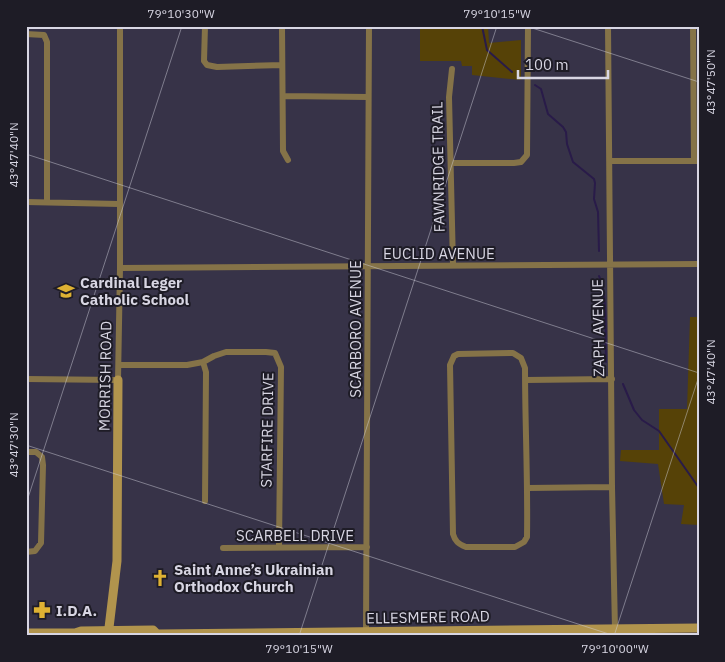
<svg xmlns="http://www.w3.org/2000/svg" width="725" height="662" viewBox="0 0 725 662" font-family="'IBM Plex Sans',sans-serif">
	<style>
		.green { fill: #564207 }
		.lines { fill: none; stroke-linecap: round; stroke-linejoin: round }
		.stream { stroke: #291b49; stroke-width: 2 }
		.street { stroke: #857348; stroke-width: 6 }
		.secondary { stroke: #b1944d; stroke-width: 9 }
		.ticks { fill: none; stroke: #d8d6e3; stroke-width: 1; stroke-opacity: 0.45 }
		.labels { text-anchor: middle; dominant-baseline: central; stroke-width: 4; stroke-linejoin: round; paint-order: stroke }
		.street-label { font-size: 15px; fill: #d8d6e3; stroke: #1e1c26 }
		.poi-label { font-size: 15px; font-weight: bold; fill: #d8d6e3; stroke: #1e1c26; text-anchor: start }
		.neatline { fill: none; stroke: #d8d6e3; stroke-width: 2 }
		.ticks-label { font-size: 12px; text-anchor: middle; fill: #d8d6e3 }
	</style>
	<rect width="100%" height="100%" fill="#373348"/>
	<path class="green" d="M420,26H488L489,43L521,40V80L472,75V66H462L461,61H420Z
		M690,317H699V525L681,524L684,505L664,504L658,464L620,461L621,450H659V409H687Z"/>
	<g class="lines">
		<path class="stream" d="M482,26L487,50L512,72
			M535,85L541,89L548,114L563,127L566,132L567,144L573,162L594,179L595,183L594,199L598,212L599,251
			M599,276C608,291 605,343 606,362
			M623,384L634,410L642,420L659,431L699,488"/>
		<path class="street" d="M205,26L204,61L207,65L217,67L282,65
			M282,26L283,151L288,160
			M608,26L612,487L615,630
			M693,26L694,161
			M26,34L44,35L47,42V202
			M452,69L449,97L453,265
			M283,96L368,97
			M610,161H699
			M451,163H514L521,162L527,155L528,26
			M26,202L119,204
			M120,268L699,264
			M513,353L521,358L525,368C525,424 528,481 527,537L524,542L515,547H466C458,544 455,541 453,534L450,365L454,356L458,354Z
			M203,362L206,372L205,501
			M119,365H187L203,362L214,356L226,352H266L275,353L281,367L279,547
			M26,379L118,380L120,268V26
			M526,380L612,379
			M26,452H36L42,457L43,465L41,543L35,551L26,552
			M528,488L612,487
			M223,548L367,547
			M366,632L369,26"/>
		<path class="secondary" d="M26,633H75L81,631L153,630L157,634L699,628
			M108,636L117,561L118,380"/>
	</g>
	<path class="ticks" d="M526,26L699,82M26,154L699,373M26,445L615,636M26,504L182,26M299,636L497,26M614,636L699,376"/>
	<defs>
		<g id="school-bare" transform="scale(1.35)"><path d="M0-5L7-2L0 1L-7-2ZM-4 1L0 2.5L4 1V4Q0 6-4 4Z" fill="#deb133" stroke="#1e1c26" stroke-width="2.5" paint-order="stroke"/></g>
		<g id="church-bare" transform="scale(1.35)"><path d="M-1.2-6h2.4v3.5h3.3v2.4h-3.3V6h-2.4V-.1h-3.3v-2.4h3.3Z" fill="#deb133" stroke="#1e1c26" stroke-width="2.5" paint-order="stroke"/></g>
		<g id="pharmacy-bare" transform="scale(1.35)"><path d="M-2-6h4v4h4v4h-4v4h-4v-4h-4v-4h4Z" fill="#deb133" stroke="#1e1c26" stroke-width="2.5" paint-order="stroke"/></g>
	</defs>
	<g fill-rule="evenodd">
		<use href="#school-bare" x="66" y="291"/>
		<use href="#church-bare" x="160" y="578"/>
		<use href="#pharmacy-bare" x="42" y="610"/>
	</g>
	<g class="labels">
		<g class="street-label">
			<text transform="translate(438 167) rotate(-91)">FAWNRIDGE TRAIL</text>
			<text x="439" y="253">EUCLID AVENUE</text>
			<text transform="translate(598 328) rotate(-91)">ZAPH AVENUE</text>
			<text transform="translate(355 329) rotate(-90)">SCARBORO AVENUE</text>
			<text transform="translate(105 376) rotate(-89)">MORRISH ROAD</text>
			<text transform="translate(267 430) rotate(-89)">STARFIRE DRIVE</text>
			<text x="295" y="535">SCARBELL DRIVE</text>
			<text transform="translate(428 617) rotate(-1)">ELLESMERE ROAD</text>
		</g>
		<g class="poi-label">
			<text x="80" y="282">Cardinal Leger<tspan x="80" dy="17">Catholic School</tspan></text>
			<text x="174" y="569">Saint Anne’s Ukrainian<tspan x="174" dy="17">Orthodox Church</tspan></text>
			<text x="56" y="610">I.D.A.</text>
		</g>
	</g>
	<rect width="725" height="662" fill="none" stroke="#1e1c26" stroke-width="55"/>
	<path d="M518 70v8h90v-8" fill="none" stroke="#d8d6e3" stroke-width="2.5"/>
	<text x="525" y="70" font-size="15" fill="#d8d6e3" stroke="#1e1c26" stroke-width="4" paint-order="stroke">100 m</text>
	<rect x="28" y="28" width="670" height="606" class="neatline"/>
	<g class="ticks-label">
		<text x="181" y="18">79°10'30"W</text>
		<text x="497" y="18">79°10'15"W</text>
		<text transform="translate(711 82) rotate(-90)" y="4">43°47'50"N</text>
		<text transform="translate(14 155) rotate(-90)" y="4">43°47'40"N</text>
		<text transform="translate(711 372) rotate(-90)" y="4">43°47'40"N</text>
		<text transform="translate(14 445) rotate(-90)" y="4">43°47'30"N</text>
		<text x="299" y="653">79°10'15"W</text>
		<text x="615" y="653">79°10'00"W</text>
	</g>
</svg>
